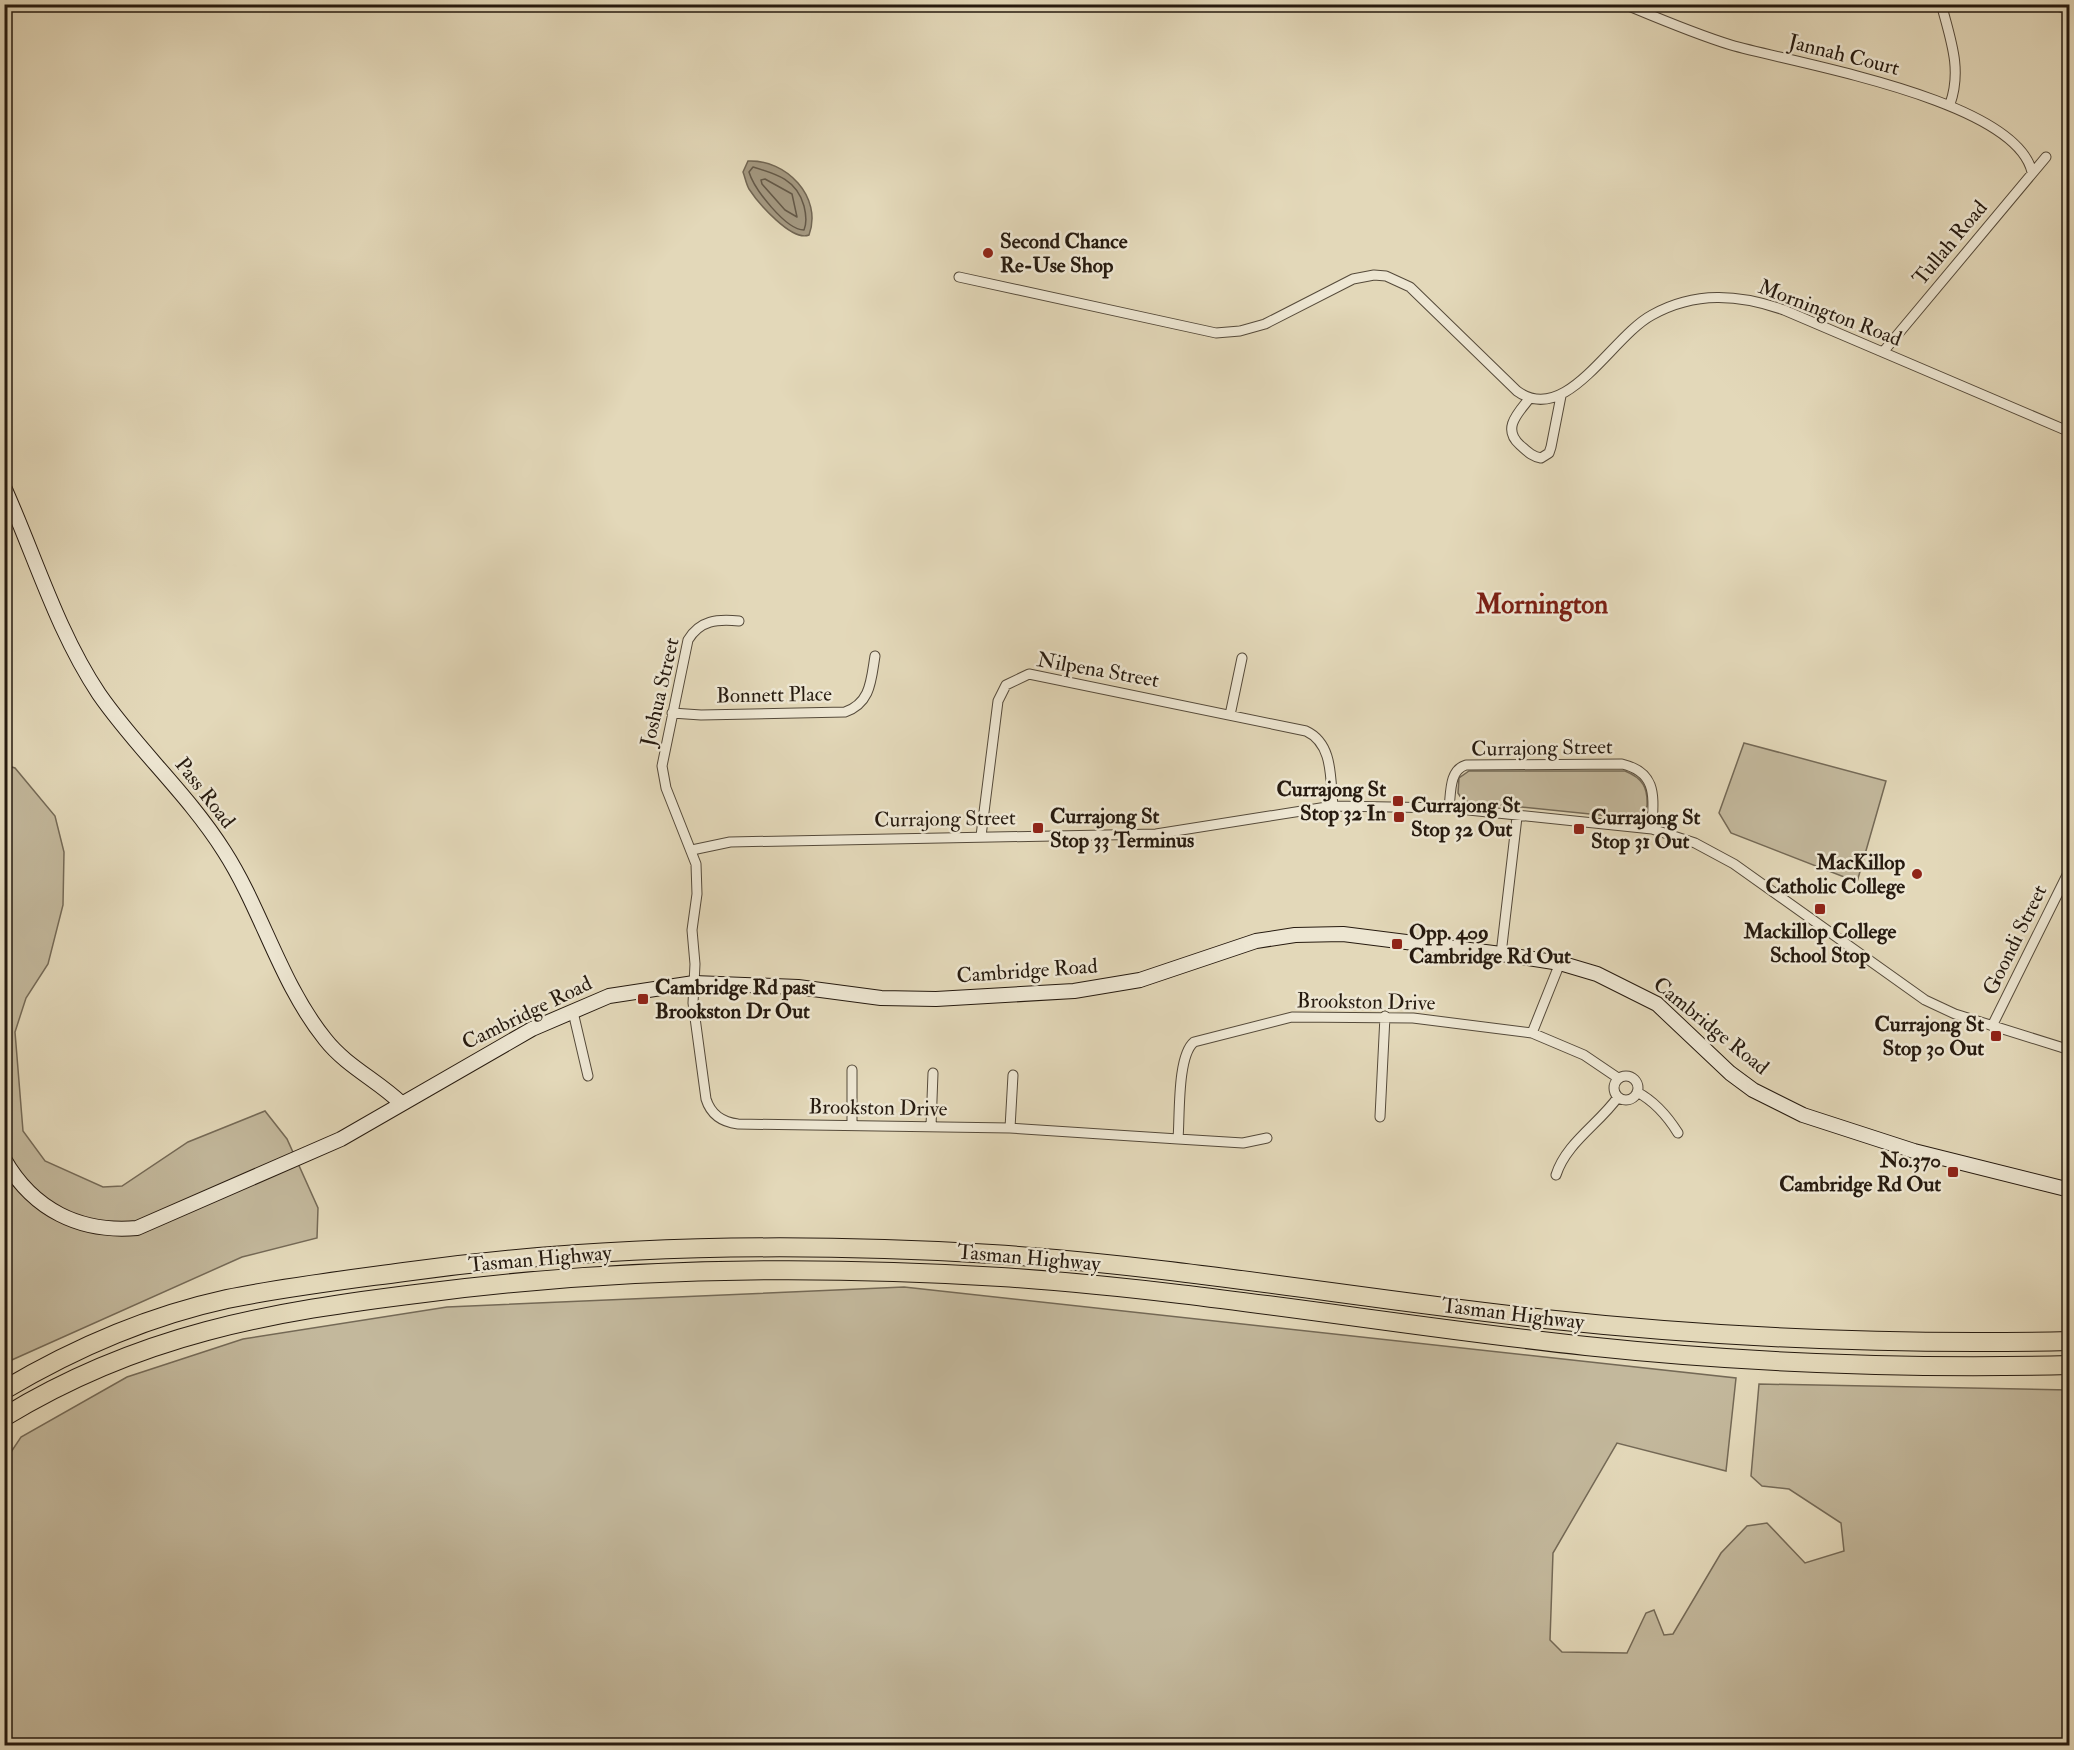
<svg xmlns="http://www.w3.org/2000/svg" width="2074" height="1750" viewBox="0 0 2074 1750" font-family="'IM FELL Double Pica',serif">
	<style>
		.green { fill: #c3b89c; stroke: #746956; stroke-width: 1.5 }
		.water { fill: #a3977f; stroke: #716552; stroke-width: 1.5 }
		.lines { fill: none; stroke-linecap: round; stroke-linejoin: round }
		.shore { stroke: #645847; stroke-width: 1.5 }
		.street-casing { stroke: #554a3a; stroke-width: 11 }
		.secondary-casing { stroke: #261a0f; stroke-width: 16 }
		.highway-casing { stroke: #261a0f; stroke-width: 20 }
		.street { stroke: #ede6d2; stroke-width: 9 }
		.secondary { stroke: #ede6d2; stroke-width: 14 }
		.highway { stroke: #e3d8b9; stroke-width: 18 }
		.poi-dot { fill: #8f2418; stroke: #ede6d2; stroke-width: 2 }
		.labels { text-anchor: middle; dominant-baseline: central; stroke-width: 5; stroke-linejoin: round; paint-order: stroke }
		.street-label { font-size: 21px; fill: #261a0f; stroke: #ede6d2 }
		.poi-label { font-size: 21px; font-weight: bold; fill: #261a0f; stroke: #ede6d2; text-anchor: start }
		.district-label { font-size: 27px; font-weight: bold; fill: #7a1f14; stroke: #ede6d2 }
	</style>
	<rect width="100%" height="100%" fill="#e3d8b9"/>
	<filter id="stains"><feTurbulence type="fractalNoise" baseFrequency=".00333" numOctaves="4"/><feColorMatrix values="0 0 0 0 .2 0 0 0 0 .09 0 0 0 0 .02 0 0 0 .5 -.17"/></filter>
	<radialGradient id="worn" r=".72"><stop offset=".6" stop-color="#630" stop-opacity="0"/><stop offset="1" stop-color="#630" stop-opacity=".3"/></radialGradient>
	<path class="green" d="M2034,5H2069V14Z
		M1744,743L1886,781L1857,882L1731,833L1719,813Z
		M5,765L15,768L55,816L64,852L63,905L48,964L26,998L15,1032L23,1131L45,1161L103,1187L122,1186L188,1142L265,1111L287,1139L318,1208L317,1238L242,1257L5,1363Z
		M1469,771H1625C1643,778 1648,788 1647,806L1639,819L1463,801L1458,793L1459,778Z
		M904,1287L1736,1378L1726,1471L1617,1443L1553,1553L1550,1640L1562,1652L1627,1653L1646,1613L1654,1610L1664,1635L1673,1634L1721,1553L1747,1526L1767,1523L1805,1563L1844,1551L1841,1523L1789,1489L1762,1486L1751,1476L1759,1384L2069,1390V1745H5V1461L21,1437L127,1377L243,1339L447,1307Z"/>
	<path class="water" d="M748,161C786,159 823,197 809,235C792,242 758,203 749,189C746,184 745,177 743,172Z"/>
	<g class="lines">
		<path class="shore" d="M753,167C777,174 797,180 804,206C806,214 807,223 804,230C786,230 754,189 749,172Z
			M765,179L792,194L797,217L785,210L762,184L761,180Z"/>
		<g class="street-casing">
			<path id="street" d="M1624,4C1660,19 1695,34 1731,45C1797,64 2015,99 2032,172
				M1942,7C1951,41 1962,70 1950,104
				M959,277L1216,333L1240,331L1265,324L1353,279L1374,275L1386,276L1410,287L1517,391C1566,427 1611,337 1652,315C1695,291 1739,294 1784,310L2070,432
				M1883,352L2046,157
				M1529,399C1517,414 1502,429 1520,445C1527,451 1531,456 1541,458L1549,453L1551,447L1561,396
				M739,621C717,619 700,620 688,640L662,766L666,788L696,864L697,894L692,930L695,964L693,1003L706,1099C711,1115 722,1122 738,1124L1010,1128L1178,1139
				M672,713L701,715L845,712C871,703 871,680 875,656
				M1230,715L1242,658
				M1449,808C1451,793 1449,770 1466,765L1622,764C1659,773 1653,799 1652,829
				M981,836L998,701L1006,685L1029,674L1306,731C1334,744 1330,780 1333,806
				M692,850L730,842L1156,834L1333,806L1449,808L1652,829L1695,843L1734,864L1925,1000L1955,1014L2070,1050
				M1501,954L1517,817
				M573,1012L588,1076
				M1992,1026L2070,869
				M1532,1033L1560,963
				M852,1070V1125
				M1614 1088a12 12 0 1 1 24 0a12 12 0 1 1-24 0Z
				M1637,1092C1654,1101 1668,1117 1678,1133
				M1380,1117L1385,1016
				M931,1126L933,1073
				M1010,1128L1013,1075
				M1267,1138L1243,1143L1178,1139C1180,1116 1177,1056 1194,1042L1292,1017L1413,1018L1532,1033L1584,1055L1618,1078
				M1556,1175C1566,1143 1599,1124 1618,1097"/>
		</g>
		<g class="secondary-casing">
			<path id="secondary" d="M4,487C35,556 57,631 99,694C137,749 188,794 224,851C262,910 280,983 325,1039C346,1066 377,1080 401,1103
				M4,1159C33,1210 80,1233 137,1228L341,1139L532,1029L609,996L694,983L798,987L881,998L936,999L1074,991L1140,980L1256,941L1295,935L1343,934L1501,954L1560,963L1597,974L1657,1004L1730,1073L1753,1090L1803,1115L1914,1151L2070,1190"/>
		</g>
		<g class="highway-casing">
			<path id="highway" d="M4,1390C73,1349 149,1316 227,1299C286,1287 345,1280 404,1272C598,1245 796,1242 992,1254C1177,1266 1360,1299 1545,1319C1720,1338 1894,1345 2070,1341
				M4,1417C140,1334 269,1312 424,1293C615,1268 809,1265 1001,1277C1197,1290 1391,1325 1586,1346C1746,1363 1909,1369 2070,1365"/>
		</g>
		<use href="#street" class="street"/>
		<use href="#secondary" class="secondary"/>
		<use href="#highway" class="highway"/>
	</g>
	<g class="poi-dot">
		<circle cx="988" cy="253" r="6"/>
		<rect x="1392" y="795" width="12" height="12" rx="3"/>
		<rect x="1393" y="811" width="12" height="12" rx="3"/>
		<rect x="1032" y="822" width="12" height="12" rx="3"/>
		<rect x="1573" y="823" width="12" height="12" rx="3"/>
		<circle cx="1917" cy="874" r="6"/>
		<rect x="1814" y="903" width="12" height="12" rx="3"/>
		<rect x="1391" y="938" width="12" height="12" rx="3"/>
		<rect x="637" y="993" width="12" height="12" rx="3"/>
		<rect x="1990" y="1030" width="12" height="12" rx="3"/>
		<rect x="1947" y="1166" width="12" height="12" rx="3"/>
	</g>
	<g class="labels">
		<g class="street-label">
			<text transform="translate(1844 55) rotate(14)">Jannah Court</text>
			<text transform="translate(1950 243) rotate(-50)">Tullah Road</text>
			<text transform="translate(1830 313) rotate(21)">Mornington Road</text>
			<text transform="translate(1098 670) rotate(10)">Nilpena Street</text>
			<text transform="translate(660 692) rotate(-77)">Joshua Street</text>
			<text transform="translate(774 695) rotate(-1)">Bonnett Place</text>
			<text transform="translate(1542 748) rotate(-1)">Currajong Street</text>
			<text transform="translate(205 793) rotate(52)">Pass Road</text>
			<text transform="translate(945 819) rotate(-1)">Currajong Street</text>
			<text transform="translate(2015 940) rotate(-64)">Goondi Street</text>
			<text transform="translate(1027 971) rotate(-4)">Cambridge Road</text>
			<text transform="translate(1366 1002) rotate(1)">Brookston Drive</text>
			<text transform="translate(527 1013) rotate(-26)">Cambridge Road</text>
			<text transform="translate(1711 1026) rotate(39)">Cambridge Road</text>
			<text transform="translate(878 1108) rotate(1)">Brookston Drive</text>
			<text transform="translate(1029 1258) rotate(5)">Tasman Highway</text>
			<text transform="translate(540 1259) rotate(-5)">Tasman Highway</text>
			<text transform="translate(1513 1314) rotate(7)">Tasman Highway</text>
		</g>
		<g class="poi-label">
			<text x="1000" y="241">Second Chance<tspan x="1000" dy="24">Re-Use Shop</tspan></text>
			<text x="1386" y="789" text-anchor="end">Currajong St<tspan x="1386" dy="24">Stop 32 In</tspan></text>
			<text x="1411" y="805">Currajong St<tspan x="1411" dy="24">Stop 32 Out</tspan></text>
			<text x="1050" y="816">Currajong St<tspan x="1050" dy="24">Stop 33 Terminus</tspan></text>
			<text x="1591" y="817">Currajong St<tspan x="1591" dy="24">Stop 31 Out</tspan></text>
			<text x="1905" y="862" text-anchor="end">MacKillop<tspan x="1905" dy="24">Catholic College</tspan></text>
			<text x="1820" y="931" text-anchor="middle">Mackillop College<tspan x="1820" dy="24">School Stop</tspan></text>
			<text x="1409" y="932">Opp. 409<tspan x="1409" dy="24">Cambridge Rd Out</tspan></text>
			<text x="655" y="987">Cambridge Rd past<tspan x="655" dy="24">Brookston Dr Out</tspan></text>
			<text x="1984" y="1024" text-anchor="end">Currajong St<tspan x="1984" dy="24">Stop 30 Out</tspan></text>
			<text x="1941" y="1160" text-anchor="end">No.370<tspan x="1941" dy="24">Cambridge Rd Out</tspan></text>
		</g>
		<g class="district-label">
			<text x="1542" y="604">Mornington</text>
		</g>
	</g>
	<rect width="2074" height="1750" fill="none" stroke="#e3d8b9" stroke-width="24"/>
	<rect x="6" y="6" width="2062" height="1738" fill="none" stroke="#261a0f" stroke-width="3"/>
	<rect x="12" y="12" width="2050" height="1726" fill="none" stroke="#261a0f" stroke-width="1.5"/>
	<rect width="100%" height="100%" filter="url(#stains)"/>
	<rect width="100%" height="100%" fill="url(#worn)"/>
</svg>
